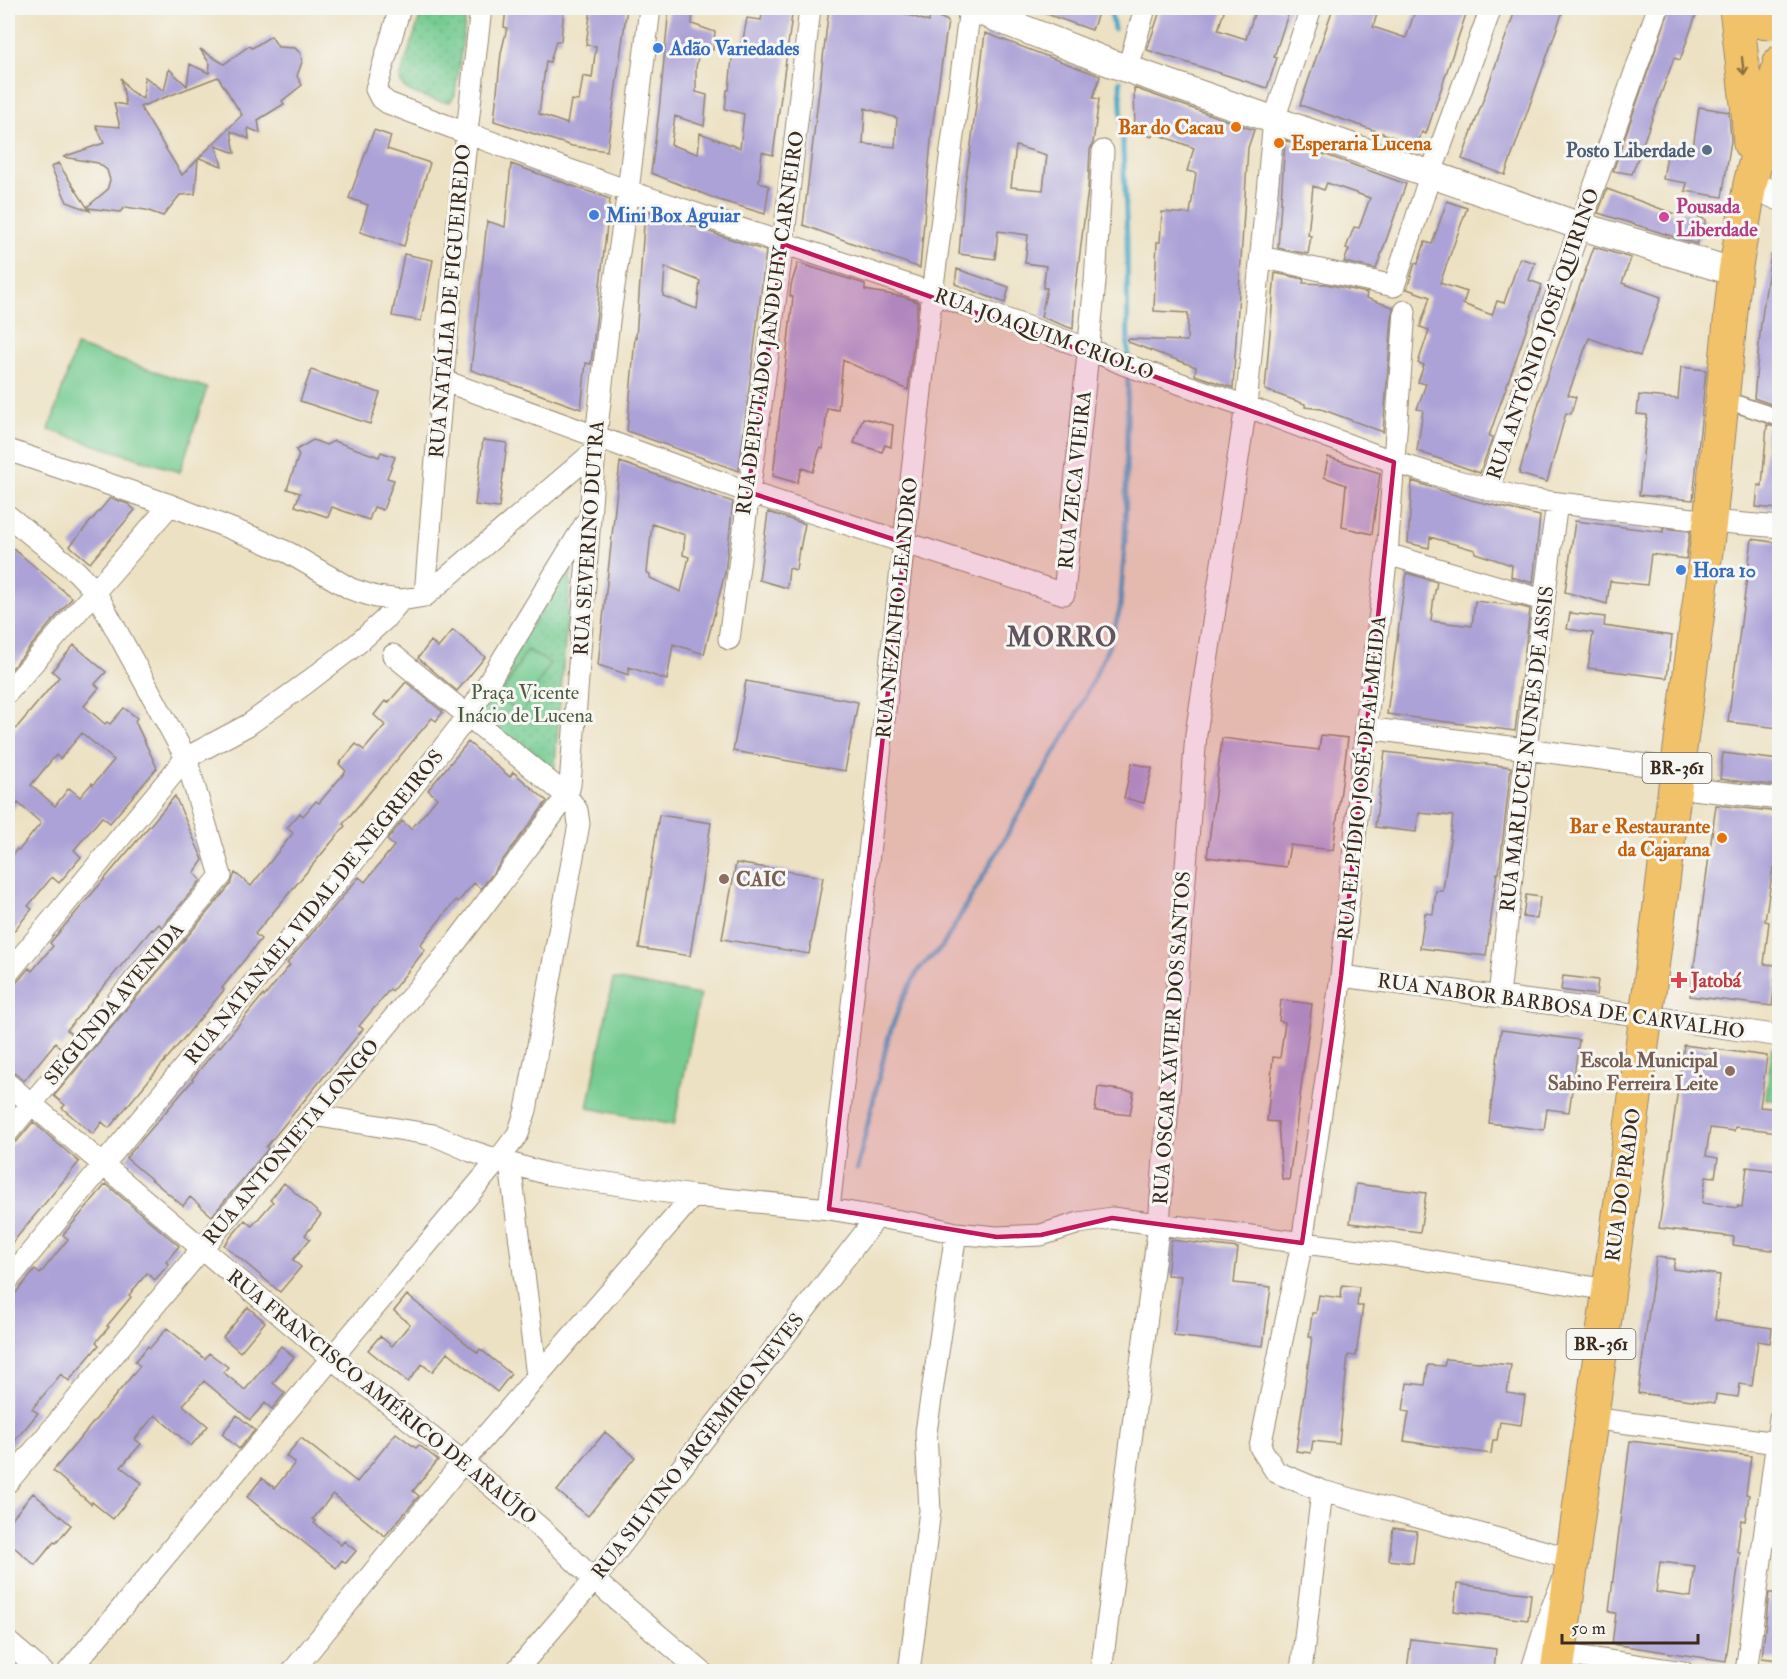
<svg xmlns="http://www.w3.org/2000/svg" width="1787" height="1679" viewBox="0 0 1787 1679" font-family="'IM FELL Double Pica',serif">
	<style>
		.park { fill: url(#park-dots); stroke: #587a57; stroke-width: 1.5 }
		.pitch { fill: #74cb90; stroke: #587a57; stroke-width: 1.5 }
		.lines { fill: none; stroke-linecap: round; stroke-linejoin: round }
		.stream { stroke: #46a6c5; stroke-width: 5 }
		.building { fill: #aca2d7; fill-rule: evenodd }
		.pedestrian-casing { stroke: #948670; stroke-width: 19 }
		.minor-casing { stroke: #948670; stroke-width: 23 }
		.tertiary-casing { stroke: #948670; stroke-width: 29 }
		.primary-casing { stroke: #948670; stroke-width: 35 }
		.pedestrian { stroke: #fff; stroke-width: 16 }
		.minor { stroke: #fff; stroke-width: 21 }
		.tertiary { stroke: #fff; stroke-width: 27 }
		.primary { stroke: #f2c26a; stroke-width: 33 }
		.oneway { stroke: #8d6e40 }
		.marked { fill: #c2185b; fill-opacity: 0.2; stroke: #c2185b; stroke-width: 4.5; stroke-linejoin: round }
		.shop-dot { fill: #3f7fe0; stroke: #f6f6f2; stroke-width: 2 }
		.food-dot { fill: #e8710a; stroke: #f6f6f2; stroke-width: 2 }
		.service-dot { fill: #5c6f8a; stroke: #f6f6f2; stroke-width: 2 }
		.hotel-dot { fill: #d1479c; stroke: #f6f6f2; stroke-width: 2 }
		.education-dot { fill: #8d6e63; stroke: #f6f6f2; stroke-width: 2 }
		.health-dot { fill: #e0444e; stroke: #f6f6f2; stroke-width: 2 }
		.labels { text-anchor: middle; dominant-baseline: central; stroke-width: 6; stroke-linejoin: round; paint-order: stroke }
		.shield { fill: #f6f6f2; stroke: #73675e; stroke-width: 1.5 }
		.shield-label { font-size: 18px; font-weight: bold; fill: #3b2a1e }
		.shop-label { font-size: 20px; font-weight: bold; fill: #366cbe; stroke: #f6f6f2; text-anchor: start }
		.food-label { font-size: 20px; font-weight: bold; fill: #c56008; stroke: #f6f6f2; text-anchor: end }
		.service-label { font-size: 20px; font-weight: bold; fill: #4e5e75; stroke: #f6f6f2; text-anchor: end }
		.hotel-label { font-size: 20px; font-weight: bold; fill: #b23c85; stroke: #f6f6f2; text-anchor: start }
		.street-label { font-size: 20px; fill: #3b2a1e; stroke: #f6f6f2 }
		.park-label { font-size: 20px; fill: #4c5a40; stroke: #f6f6f2 }
		.education-label { font-size: 20px; font-weight: bold; fill: #785e54; stroke: #f6f6f2; text-anchor: start }
		.health-label { font-size: 20px; font-weight: bold; fill: #be3a42; stroke: #f6f6f2; text-anchor: start }
		.district-label { font-size: 26px; font-weight: bold; letter-spacing: 1.5px; fill: #63545f; stroke: #f6f6f2 }
	</style>
	<defs>
		<pattern id="park-dots" width="8" height="8" patternUnits="userSpaceOnUse" patternTransform="scale(1.5)"><rect width="8" height="8" fill="#74cb90"/><path d="M2 2h.1M6 6h.1" fill="none" stroke="#65ae7c" stroke-width="1.8" stroke-linecap="round"/></pattern>
	</defs>
	<rect width="100%" height="100%" fill="#f6f6f2"/>
	<filter id="ink" filterUnits="userSpaceOnUse"><feTurbulence type="fractalNoise" baseFrequency=".0167" numOctaves="2"/><feDisplacementMap in="SourceGraphic" scale="12" xChannelSelector="R" yChannelSelector="G"/><feConvolveMatrix kernelMatrix="1 2 1 2 8 2 1 2 1" color-interpolation-filters="sRGB"/></filter>
	<filter id="wash" filterUnits="userSpaceOnUse"><feTurbulence type="fractalNoise" baseFrequency=".008" numOctaves="4" result="noise"/><feDisplacementMap in="SourceGraphic" scale="24" xChannelSelector="R" yChannelSelector="G"/><feGaussianBlur stdDeviation="1.35" result="paint"/><feColorMatrix in="noise" values="0 0 0 0 0 0 0 0 0 0 0 0 0 0 0 0 0 1.4 0 .05"/><feComposite in="paint" operator="in"/></filter>
	<g filter="url(#wash)">
		<rect width="100%" height="100%" fill="#ede1c3"/>
		<path class="park" d="M423,8H467L455,95L450,102C440,103 411,94 404,87C401,83 401,83 400,78Z
			M572,559L554,775L476,715Z"/>
		<path class="pitch" d="M76,346L207,388L180,472L49,430Z
			M527,650L550,663L522,713L499,699Z
			M613,979L700,995L674,1125L588,1108Z
			M1772,1048L1779,1049V1101L1766,1099Z"/>
		<g class="lines">
			<path class="stream" d="M1110,8L1114,29
				M1120,81L1127,238L1128,361
				M857,1169L889,1035L902,1000L919,969L942,947L1075,718L1109,646L1120,609L1125,540L1128,370"/>
		</g>
		<g id="blocks">
			<path class="building" d="M506,8H564L561,41H556L550,62L546,61L539,114L567,124L571,100L579,101L583,76L592,78L596,46L586,45L591,8H627L607,151L572,146L494,121L501,53L507,28L504,27Z
				M669,8H693L692,24L715,32L713,50L700,45L696,68V92L707,95L704,126L675,116L671,145L698,154L700,133L740,148L744,114L725,109L727,90H729L733,48L741,51L747,18L761,20L763,8H793L773,155L762,152L759,182L769,186L765,214L719,200L651,173L659,111Z
				M829,8H888L929,22L930,13L948,21L932,129L920,268L803,225ZM865,108L897,118L895,147L863,144Z
				M1035,8H1100L1092,30L1035,10Z
				M1161,8H1225L1218,30L1246,39L1256,8H1290L1274,57L1277,58L1267,88L1147,50Z
				M1333,8H1379L1373,27L1406,38L1416,8H1468L1426,134L1422,132L1417,145L1300,105Z
				M1516,8H1564L1505,175L1462,159Z
				M1670,8H1676L1696,15L1680,60L1674,58L1632,174L1613,171Z
				M985,33L1100,76L1093,98L1099,99L1093,143L1090,150L1088,189L1075,292L1073,329L1041,317L1047,288H1043L1046,266L1025,263L1028,235L998,231L995,259L959,254L965,182L970,153ZM1016,146L1047,155L1043,190L1011,187Z
				M271,36L278,47L295,48L301,54L302,62L297,76L302,85L282,101L284,104L258,120L260,133L248,128L249,139L231,131L235,153L216,146L222,166L199,158L242,115L218,77L140,107L182,175L198,159L195,194L180,195L163,216L146,210L125,207L120,212L88,208L90,211L67,202L51,167L58,163L87,207L107,190L110,180L107,170L98,163L63,157L104,143L96,125L120,127L114,103L126,105L121,78L130,91L143,99L145,77L164,91L169,69L187,86L190,64L209,73L210,64L200,49L224,64L249,46L252,48Z
				M1134,88L1254,130L1248,148L1233,388L1195,375L1196,367L1128,342V339L1187,341L1188,313L1154,311L1155,282L1157,242H1160L1162,212L1190,214L1196,173L1187,171L1194,148L1154,133L1152,137L1135,130Z
				M1699,107L1729,112L1731,141L1722,197L1685,191L1687,183L1663,179L1669,144L1693,148Z
				M374,130L391,136L387,149L430,163L404,246L360,232L368,205L349,198Z
				M1285,140L1406,184L1376,269L1344,262L1349,249L1346,248L1354,227L1359,228L1370,198L1327,183L1324,190L1313,186L1308,235L1311,236L1308,254L1278,248Z
				M511,164L610,199L591,364L586,363L581,409L471,370L487,221L505,227Z
				M1607,189L1680,216L1681,210L1706,220L1697,244L1598,213Z
				M1447,201L1467,208L1440,283L1467,292L1463,304L1492,315L1497,301L1504,303L1520,258L1535,263L1529,280L1542,285L1489,436L1493,437L1480,473L1417,451L1423,410L1417,409L1426,384L1418,382L1424,365L1418,363L1429,330L1420,327L1430,297L1407,289L1415,263L1418,264L1425,242L1432,244Z
				M645,210L766,251L739,471L627,431L635,337L636,338ZM665,267L700,281L697,309L663,296Z
				M1594,247L1631,258L1622,283L1661,297L1640,356L1589,338L1568,395L1576,397L1571,414L1566,413L1547,482L1519,474L1543,388Z
				M404,254L433,260L421,321L392,316Z
				M1771,255L1779,256V407L1754,398L1761,323Z
				M798,263L865,284V290L904,297L918,302L908,390L843,360L838,410L827,408L823,449L820,448L813,472L802,468L797,483L773,476L793,297L790,296L791,285Z
				M957,269L1009,287L1005,303L955,284Z
				M1275,273L1304,279L1303,283L1326,284L1367,293L1366,298L1393,307L1383,432L1321,409L1305,407V404L1265,390Z
				M1681,367L1706,370L1693,500L1639,495L1647,415L1637,414L1639,395L1678,399Z
				M311,370L380,393L370,424L300,401Z
				M863,418L893,425L891,447L885,445L882,452L854,443Z
				M1767,425L1779,428V509L1756,507L1758,485L1762,486Z
				M313,440L326,445L334,441L379,457L381,452L395,457L387,478L394,480L383,510L374,507L369,520L332,507L328,517L295,506L300,493L287,489L299,455L296,450Z
				M483,440L507,443L499,508L475,505Z
				M1328,457L1380,473L1372,534L1342,527L1346,485L1324,477Z
				M620,462L733,502L725,573L704,654L673,644L667,680L629,667V675L598,665ZM652,524L685,535L683,555L689,557L681,592L650,578V574L647,573Z
				M1412,481L1471,500L1540,516L1533,583L1511,577L1512,565L1475,553V550L1430,537L1429,548L1408,543Z
				M110,498L128,504L135,510L90,563L70,546Z
				M768,512L805,524L800,549L799,548L796,570L789,568L787,588L759,580Z
				M1575,521L1663,532V528L1690,531L1686,559L1651,554L1647,585L1610,581L1607,604L1565,592Z
				M1752,539L1779,543V728L1728,722Z
				M8,544L72,598L8,673Z
				M1407,573L1437,582L1434,596L1431,621L1472,626L1475,601L1519,606L1530,609L1515,731L1387,714L1403,595Z
				M1570,613L1605,617L1604,626L1672,636L1667,678L1588,668L1593,633L1567,629Z
				M453,630L485,657L457,691L418,658L431,641L438,648Z
				M74,645L106,672L95,684L99,688L84,706L105,724L107,722L110,724L124,708L137,718L135,721L157,768L110,823L102,817L74,850L81,857L59,883L52,877L28,906L32,909L8,938V860L17,849L19,850L41,823L18,803L8,815V738L59,677L52,671ZM82,733L114,760L93,785L92,783L80,797L69,788L55,806L31,785L56,755L60,759Z
				M746,681L858,702L845,771L733,751Z
				M406,682L443,712L436,721L432,718L343,824L345,826L255,934L261,939L222,988L224,990L109,1128L102,1122L93,1134L62,1108L65,1105L54,1096L231,884L235,873L251,886L293,833L287,828L300,813L303,816L316,801L319,803L346,771L339,764L356,744L364,750L385,725L374,715L385,701L388,703Z
				M1321,735L1348,738L1333,850L1290,845L1286,867L1207,857L1222,738L1319,750Z
				M468,742L510,777L513,772L547,801L481,889L474,883L458,902L456,900L430,932L420,945L425,950L392,991L390,989L359,1026L363,1029L266,1147L268,1149L212,1216L190,1197L183,1206L126,1158L193,1080L192,1079L219,1046L220,1047L263,995L264,997L290,965L287,963L359,877L365,882L394,846L387,840L402,821L411,829L425,813L437,798L428,790Z
				M1385,752L1511,767L1499,873H1497L1486,956L1420,948L1425,913L1433,914L1436,891H1443L1453,816L1419,813L1416,832L1375,827Z
				M1723,753L1779,760V786L1720,779Z
				M1132,763L1152,768L1144,803L1124,798Z
				M175,796L203,860L194,873L201,880L162,927L159,924L153,930L152,929L67,1030L72,1035L61,1048L55,1043L24,1081L16,1074L8,1072V989L18,981L29,968L32,971L53,946L50,943Z
				M1716,805L1779,812V868H1773L1765,921L1769,922L1764,964L1777,965L1772,1006L1690,996Z
				M659,815L711,823L690,956L639,948Z
				M736,863L823,877L809,954L722,939Z
				M1526,895L1540,897L1537,919L1523,917Z
				M1563,976L1598,980L1596,995L1561,990Z
				M1281,1000L1312,1004L1289,1180L1282,1179L1278,1122L1267,1121L1273,1057L1280,1058L1285,1022L1279,1021Z
				M1501,1030L1579,1040L1569,1112L1547,1109L1544,1130L1489,1123Z
				M1684,1045L1767,1056L1760,1107L1779,1109V1132L1735,1127L1734,1131L1710,1128L1706,1156L1718,1158L1715,1177L1706,1176L1702,1203L1738,1208V1206L1742,1207L1747,1167L1779,1171V1251L1733,1245L1734,1237L1659,1228Z
				M1098,1087L1134,1092L1130,1115L1095,1111Z
				M33,1122L79,1162L8,1248V1147L18,1140Z
				M284,1183L321,1215L305,1235L310,1239L293,1260L301,1267L280,1292L224,1245L245,1220L252,1226L273,1202L270,1200Z
				M106,1184L179,1246L166,1262L169,1264L155,1280L147,1273L129,1295L131,1297L107,1326L109,1327L96,1342L99,1345L69,1381L61,1374L32,1409L38,1413L8,1449V1302L35,1270L40,1274L68,1239L63,1235Z
				M1356,1184L1426,1193L1420,1232L1350,1223Z
				M1171,1240L1238,1248L1234,1283L1271,1287L1263,1346L1174,1336L1181,1276L1167,1275Z
				M1656,1257L1675,1259L1673,1269L1720,1275L1715,1320L1772,1328L1770,1343L1758,1341L1752,1386L1740,1384L1738,1397L1716,1394L1715,1403L1638,1393Z
				M1342,1285L1359,1287L1357,1306H1363L1356,1356L1348,1355L1339,1444L1313,1441L1311,1453L1296,1451L1312,1337H1309L1312,1313H1316L1319,1295L1341,1298Z
				M407,1295L478,1353L480,1349L511,1374L497,1392L448,1352L432,1372L422,1364L408,1382L368,1350L380,1336L392,1346L410,1324L394,1311Z
				M248,1307L265,1322L240,1352L223,1337Z
				M167,1328L205,1359L209,1353L228,1367L223,1372L245,1390L281,1346L294,1357L273,1383L285,1393L272,1409L265,1403L250,1420L204,1381L183,1405L208,1426L191,1446L155,1415L135,1439L141,1444L121,1467L142,1483L113,1519L92,1502L91,1504L53,1471L140,1366L135,1362L148,1346L150,1348Z
				M1446,1359L1511,1365L1507,1393L1525,1396L1521,1425L1500,1422L1497,1440H1493L1491,1454L1404,1441L1409,1412L1403,1411L1407,1383L1425,1385L1428,1365L1444,1366Z
				M237,1415L255,1430L239,1449L222,1434Z
				M605,1432L635,1457L588,1516L557,1491Z
				M396,1433L416,1448L419,1445L438,1460L413,1491L419,1496L385,1536L333,1494L313,1519L316,1521L314,1523L341,1545L344,1541L356,1551L346,1563L342,1560L336,1568L247,1497L262,1478L275,1488L295,1463L286,1456L301,1438L357,1482Z
				M1630,1441L1751,1456L1746,1494L1749,1495L1745,1521L1741,1520L1737,1551L1740,1552L1726,1661L1612,1644L1616,1613L1609,1612ZM1660,1562L1695,1566L1691,1597L1656,1592Z
				M33,1493L71,1525L56,1543L54,1542L35,1565L8,1542V1523Z
				M1393,1528L1417,1531L1413,1563L1389,1560Z
				M1457,1584L1531,1594L1528,1620L1454,1611Z
				M1769,1593H1779V1660L1762,1658Z
				M1411,1639L1496,1649L1494,1671L1407,1670Z"/>
		</g>
	</g>
	<g filter="url(#ink)">
		<use href="#blocks" fill-opacity="0" stroke="#948670" stroke-width="1.5"/>
		<g class="lines">
			<g class="pedestrian-casing">
				<path id="pedestrian" d="M1722,399L1780,418"/>
			</g>
			<g class="minor-casing">
				<path id="minor" d="M400,8L376,89L380,97L388,103L466,133L628,191L932,293L1089,349L1123,364L1246,406L1394,462L1439,476L1525,499L1710,521L1780,527
					M1128,68L1145,8
					M1261,257L1394,286L1431,173L1491,8
					M1405,311L1387,554L1366,728L1341,976L1302,1243L1260,1447L1276,1472L1322,1491L1572,1559L1550,1612L1531,1672
					M442,380L748,492L1064,594L1095,282L1103,151
					M8,450L170,505L255,538L289,553L351,589L376,597L401,600L425,596L596,450
					M1488,490L1580,226L1658,8
					M8,516L77,572L95,591L186,758L221,876L8,1132
					M1387,554L1543,600
					M425,596C440,399 458,203 481,8
					M729,639L783,244L810,8
					M8,692L170,505
					M1366,728L1677,769
					M1675,787L1780,799
					M8,973L186,758L248,725L305,684L357,644L384,620L401,600
					M1341,976L1646,1016L1780,1036
					M1499,996C1517,831 1534,667 1557,503
					M8,1084L331,1358L463,1462L544,1531L594,1580L702,1672
					M313,1115L434,1135L471,1151L498,1160L548,1174L693,1196L829,1209L913,1223L956,1233L997,1237L1041,1235L1079,1223L1112,1218L1397,1255L1608,1290
					M510,1164L537,1376
					M829,1209L932,293L970,8
					M8,1280L356,859L468,716L590,516
					M1591,1418L1777,1443
					M8,1482L454,945L567,796L570,785L596,437L609,321L628,191L650,8
					M8,1642L43,1672
					M1560,1654L1683,1672
					M68,1672L498,1160L518,1134L526,1110L579,824L577,810L567,796L393,655
					M292,1672L463,1462L693,1196
					M515,1672L594,1580L877,1217
					M909,1672L930,1511L926,1432L956,1233
					M1101,1672L1159,1224L1196,734L1246,406L1274,120L1311,8
					M1301,1672L1322,1491
					M1746,1672L1780,1418"/>
			</g>
			<g class="tertiary-casing">
				<path id="tertiary" d="M971,8L1108,62L1274,120L1580,226L1735,272
					M1750,184L1780,197"/>
			</g>
			<g class="primary-casing">
				<path id="primary" d="M1736,8L1748,112L1750,144
					M1744,8C1753,20 1765,27 1780,20
					M1557,1672L1646,1016L1675,787L1710,521L1735,272L1750,184L1780,62"/>
			</g>
			<use href="#pedestrian" class="pedestrian"/>
			<use href="#minor" class="minor"/>
			<use href="#tertiary" class="tertiary"/>
			<use href="#primary" class="primary"/>
		</g>
		<defs><path id="oneway-shaft" d="M-6 0H5M1.5-3L5.5 0L1.5 3" fill="none" stroke-width="1.6" stroke-linecap="round" stroke-linejoin="round" transform="scale(1.5)"/></defs>
		<use class="oneway" href="#oneway-shaft" transform="translate(1743 66) rotate(83)"/>
	</g>
	<path class="marked" d="M783,244L1394,462L1341,976L1302,1243L1112,1218L1041,1235L997,1237L829,1209L905,543L748,492Z"/>
	<g class="shop-dot">
		<circle cx="658" cy="48" r="6"/>
		<circle cx="594" cy="215" r="6"/>
		<circle cx="1681" cy="570" r="6"/>
	</g>
	<g class="food-dot">
		<circle cx="1236" cy="127" r="6"/>
		<circle cx="1279" cy="143" r="6"/>
		<circle cx="1722" cy="838" r="6"/>
	</g>
	<circle class="service-dot" cx="1707" cy="150" r="6"/>
	<circle class="hotel-dot" cx="1664" cy="217" r="6"/>
	<g class="education-dot">
		<circle cx="724" cy="879" r="6"/>
		<circle cx="1730" cy="1071" r="6"/>
	</g>
	<path class="health-dot" d="M1676 971h6v6h6v6h-6v6h-6v-6h-6v-6h6z"/>
	<g class="labels">
		<g class="shield">
			<rect x="1642.5" y="753" width="69" height="30" rx="4.5"/>
			<rect x="1566.5" y="1329" width="69" height="30" rx="4.5"/>
		</g>
		<g class="shield-label">
			<text x="1677" y="768">BR-361</text>
			<text x="1601" y="1344">BR-361</text>
		</g>
		<g class="shop-label">
			<text x="670" y="48">Adão Variedades</text>
			<text x="606" y="215">Mini Box Aguiar</text>
			<text x="1693" y="570">Hora 10</text>
		</g>
		<g class="food-label">
			<text x="1224" y="127">Bar do Cacau</text>
			<text x="1291" y="143" text-anchor="start">Esperaria Lucena</text>
			<text x="1710" y="826">Bar e Restaurante<tspan x="1710" dy="23">da Cajarana</tspan></text>
		</g>
		<g class="service-label">
			<text x="1695" y="150">Posto Liberdade</text>
		</g>
		<g class="hotel-label">
			<text x="1676" y="206">Pousada<tspan x="1676" dy="23">Liberdade</tspan></text>
		</g>
		<g class="street-label">
			<text transform="translate(450 301) rotate(-85)">RUA NATÁLIA DE FIGUEIREDO</text>
			<text transform="translate(770 323) rotate(-82)">RUA DEPUTADO JANDUHY CARNEIRO</text>
			<text transform="translate(1044 334) rotate(20)">RUA JOAQUIM CRIOLO</text>
			<text transform="translate(1543 334) rotate(-71)">RUA ANTÔNIO JOSÉ QUIRINO</text>
			<text transform="translate(1075 480) rotate(-84)">RUA ZECA VIEIRA</text>
			<text transform="translate(589 538) rotate(-86)">RUA SEVERINO DUTRA</text>
			<text transform="translate(897 608) rotate(-84)">RUA NEZINHO LEANDRO</text>
			<text transform="translate(1527 749) rotate(-83)">RUA MARLUCE NUNES DE ASSIS</text>
			<text transform="translate(1362 778) rotate(-84)">RUA ELPÍDIO JOSÉ DE ALMEIDA</text>
			<text transform="translate(314 907) rotate(-51)">RUA NATANAEL VIDAL DE NEGREIROS</text>
			<text transform="translate(114 1004) rotate(-50)">SEGUNDA AVENIDA</text>
			<text transform="translate(1561 1006) rotate(8)">RUA NABOR BARBOSA DE CARVALHO</text>
			<text transform="translate(1172 1038) rotate(-86)">RUA OSCAR XAVIER DOS SANTOS</text>
			<text transform="translate(291 1142) rotate(-50)">RUA ANTONIETA LONGO</text>
			<text transform="translate(1623 1185) rotate(-82)">RUA DO PRADO</text>
			<text transform="translate(382 1397) rotate(39)">RUA FRANCISCO AMÉRICO DE ARAÚJO</text>
			<text transform="translate(698 1446) rotate(-52)">RUA SILVINO ARGEMIRO NEVES</text>
		</g>
		<g class="park-label">
			<text x="525" y="692">Praça Vicente<tspan x="525" dy="23">Inácio de Lucena</tspan></text>
		</g>
		<g class="education-label">
			<text x="736" y="879">CAIC</text>
			<text x="1718" y="1060" text-anchor="end">Escola Municipal<tspan x="1718" dy="23">Sabino Ferreira Leite</tspan></text>
		</g>
		<g class="health-label">
			<text x="1691" y="980">Jatobá</text>
		</g>
		<g class="district-label">
			<text x="1062" y="638">MORRO</text>
		</g>
	</g>
	<rect width="1787" height="1679" fill="none" stroke="#f6f6f2" stroke-width="30"/>
	<path d="M1562 1634v9h136v-9" fill="none" stroke="#3b2a1e" stroke-width="3"/>
	<text x="1571" y="1634" font-size="18" fill="#3b2a1e" stroke="#f6f6f2" stroke-width="4.5" paint-order="stroke">50 m</text>
</svg>
